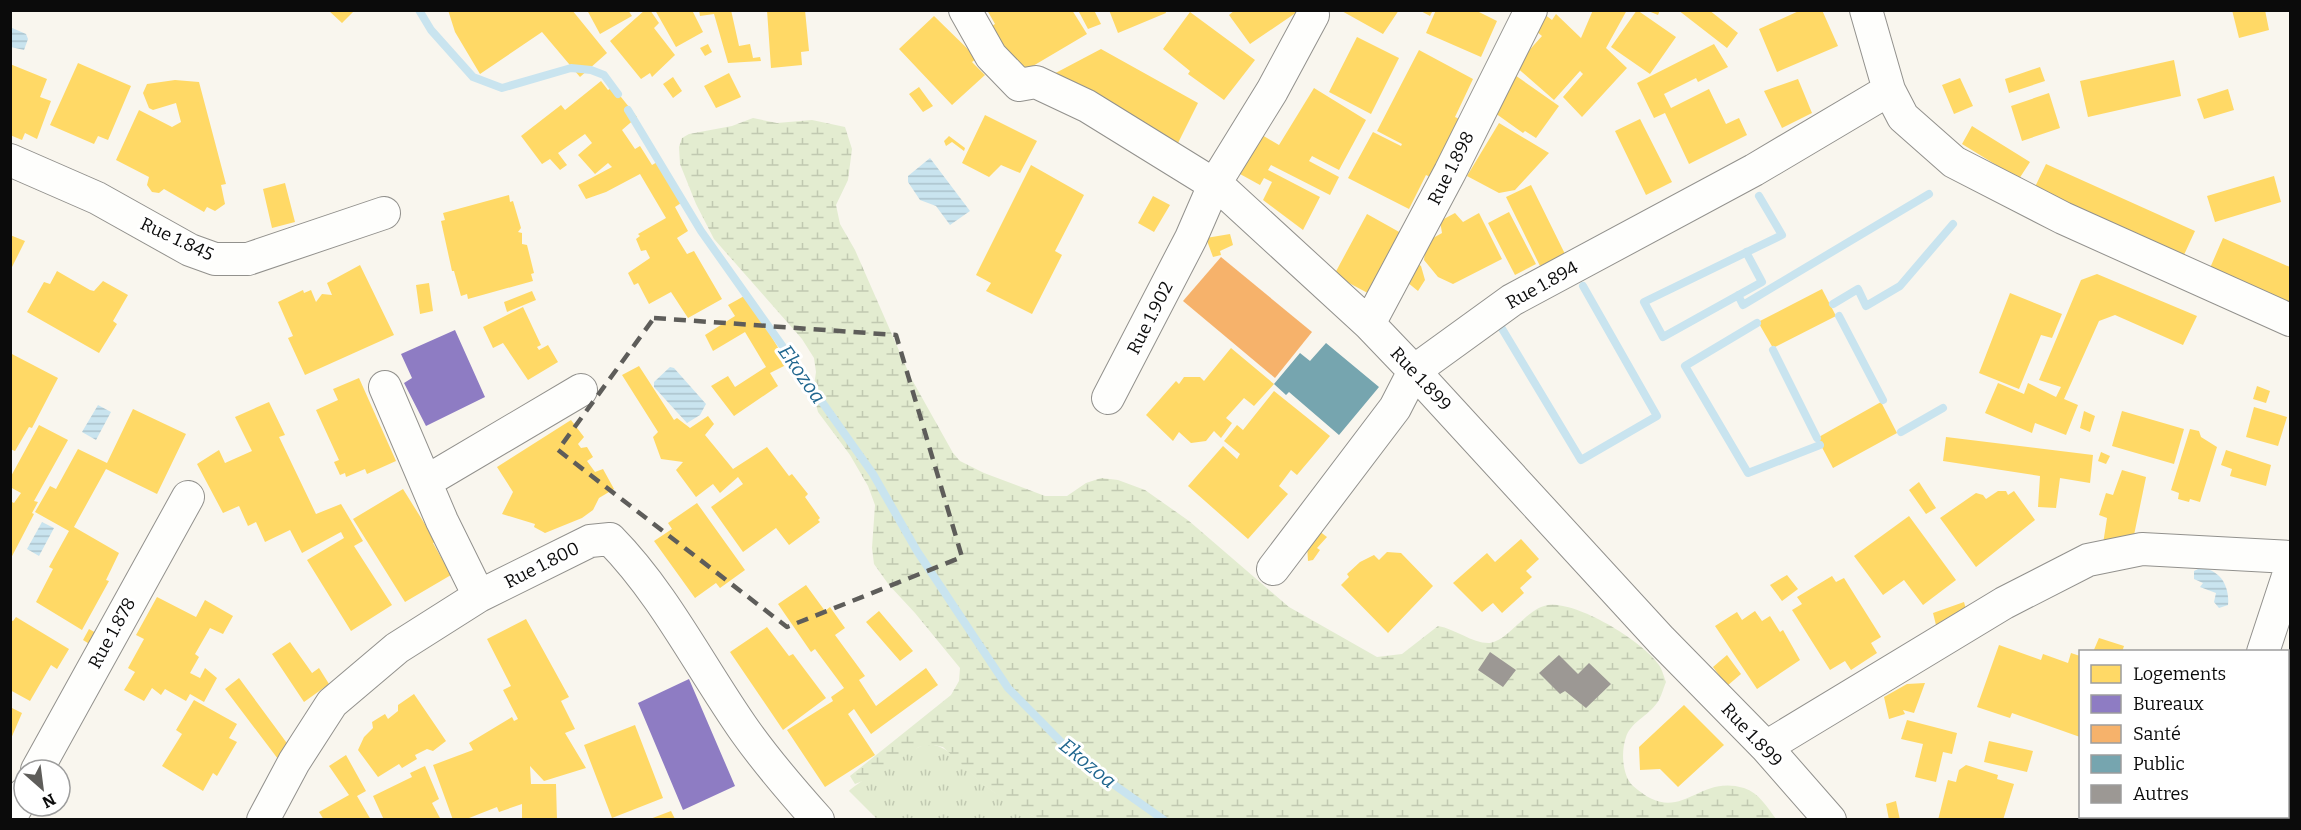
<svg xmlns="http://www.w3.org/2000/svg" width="2301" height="830" viewBox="0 0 2301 830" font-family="Bitter,serif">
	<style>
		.grass { fill: url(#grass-tufts) }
		.wetland { fill: url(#wetland-marsh) }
		.water { fill: url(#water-rules) }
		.homes { fill: #ffd966 }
		.offices { fill: #8e7cc3 }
		.health { fill: #f6b26b }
		.public { fill: #76a5af }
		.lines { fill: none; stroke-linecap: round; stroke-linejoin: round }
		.stream { stroke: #c9e4ef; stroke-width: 8 }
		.building { fill: #9c9894 }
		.minor-casing { stroke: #92918d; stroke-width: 34 }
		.secondary-casing { stroke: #898784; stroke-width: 36 }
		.minor { stroke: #fefefc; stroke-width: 32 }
		.secondary { stroke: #f3f1e8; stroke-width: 33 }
		.marked { fill: none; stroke: #5e5d5a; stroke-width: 4.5; stroke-dasharray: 12 8; stroke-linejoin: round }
		.labels { text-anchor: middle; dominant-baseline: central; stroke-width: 6; stroke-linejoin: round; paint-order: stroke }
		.street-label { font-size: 18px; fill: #0b0b0b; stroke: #fff }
		.water-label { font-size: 20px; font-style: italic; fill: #21678f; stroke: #fff }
	</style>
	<defs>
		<pattern id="grass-tufts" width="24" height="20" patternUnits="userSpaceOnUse" patternTransform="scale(1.5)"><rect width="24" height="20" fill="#e3ecd0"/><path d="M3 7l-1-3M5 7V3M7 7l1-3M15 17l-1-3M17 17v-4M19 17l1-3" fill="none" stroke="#c1c9b1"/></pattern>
		<pattern id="wetland-marsh" width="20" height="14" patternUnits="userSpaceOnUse" patternTransform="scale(1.5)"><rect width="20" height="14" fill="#e3ecd0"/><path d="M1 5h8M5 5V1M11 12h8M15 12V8" fill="none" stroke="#c1c9b1"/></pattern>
		<pattern id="water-rules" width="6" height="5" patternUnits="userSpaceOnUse" patternTransform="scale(1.5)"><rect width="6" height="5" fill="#c9e4ef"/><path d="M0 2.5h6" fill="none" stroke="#abc2cc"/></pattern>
	</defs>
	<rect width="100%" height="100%" fill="#f9f6ee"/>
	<path class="grass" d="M934,745C953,749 967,771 982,783C1000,797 1018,809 1039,819H877L849,791C855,784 908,751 919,747C923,745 929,745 934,745Z"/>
	<path class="wetland" d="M753,118L777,123L812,120L845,127L852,149L848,180L836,205L840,224L855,250L911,378L953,453L960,461L984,473L1045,496H1067L1086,483L1101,478L1118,480L1145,490L1189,521L1289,607L1377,657L1402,654L1438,626C1456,629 1473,644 1490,643C1508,641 1527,608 1548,605C1577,601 1643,641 1659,665C1662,669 1664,677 1666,682C1663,689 1661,698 1657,703C1648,716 1631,722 1626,737C1621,751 1622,774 1632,785C1681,830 1695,773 1744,788C1759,793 1767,807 1776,819H1039L1012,806L980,782L943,747L934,745L919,747L868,779L855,784L850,776L951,695L959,681L960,668L915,613L889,585L874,564L872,548L875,505L868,486L850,455L818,412L813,393L816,372L814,358L802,339L714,239L696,204L680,164L679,147L682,138L689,134L732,126Z"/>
	<path class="water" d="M10,27L26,34L28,39L24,50L11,47Z
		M930,158L970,211L950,225L936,206L920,200L908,182V176Z
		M670,367L674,368L706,404L700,415L687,423L654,387V382Z
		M98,405L111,412L96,440L82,432Z
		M42,522L54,528L39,556L27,549Z
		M2200,568C2220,569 2230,586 2228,605L2219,608L2214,602L2216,593L2200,587L2203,583L2194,579V571Z"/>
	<path class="homes" d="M328,10H351L353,12L342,23Z
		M448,10H572L607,53L580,77L542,32L480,74L455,32Z
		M587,10H628L632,16L600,34Z
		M645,10H650L659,23L654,28L675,55L652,77L650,73L641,79L610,41Z
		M655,10H692L703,32L676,47Z
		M699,10H731L739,46L750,44L753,58L760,57L761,61L728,63L714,14L700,16Z
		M767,10H805L809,51L801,52L802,65L771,68Z
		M987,10H1072L1087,34L1016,76L987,29L995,24Z
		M1094,10L1101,24L1088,29L1079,12Z
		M1109,10H1165L1166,13L1118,33Z
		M1235,10H1300L1250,44L1229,15Z
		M1340,10H1399L1383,34Z
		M1419,10H1433L1430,16Z
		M1436,10H1475L1497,21L1481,57L1426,33Z
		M1593,10H1627L1606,48L1627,68L1582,117L1563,97L1583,74L1580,71L1554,100L1515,66L1542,36L1531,27L1540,11L1552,20L1556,14L1581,38Z
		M1637,10L1676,37L1650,74L1611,47Z
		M1646,10H1660L1658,15Z
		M1678,10H1709L1738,33L1727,48Z
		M1801,10H1822L1838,46L1777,72L1759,29Z
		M2232,10H2265L2269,30L2239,38Z
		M1190,12L1255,60L1224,100L1188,74L1190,71L1163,49Z
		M934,16L977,58L972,62L985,75L952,105L899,49Z
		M1357,37L1399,58L1371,114L1329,92Z
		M708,44L712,52L705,56L700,48Z
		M1714,44L1728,67L1698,82L1696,78L1664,94L1671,108L1709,89L1726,124L1739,118L1747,135L1689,164L1665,113L1654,118L1637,83Z
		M1101,49L1198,103L1177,145L1048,77Z
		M1419,50L1473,79L1455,117L1466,122L1434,179L1426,175L1409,209L1348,178L1373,132L1401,146L1402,144L1377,131Z
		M2174,60L2181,96L2088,117L2080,81Z
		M78,63L131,86L108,140L98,136L94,144L50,125Z
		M10,64L47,79L40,97L51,101L37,139L25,133L22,140L10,135Z
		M2040,67L2045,81L2009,93L2005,79Z
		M729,73L741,97L716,108L704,86Z
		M1512,73L1559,106L1536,138L1525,131L1523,133L1488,108Z
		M673,77L682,91L673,98L663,84Z
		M1960,78L1973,106L1954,114L1942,85Z
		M1798,79L1812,113L1782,128L1764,91Z
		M175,80L199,82L226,184L221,185L225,204L215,211L207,207L204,212L164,189L159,193L152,192L147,185L149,177L116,160L139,110L172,127L181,122L176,103L153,110L149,108L143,93L147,84Z
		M601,81L608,90L613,87L637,117L622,130L635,149L640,146L652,165L659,161L681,203L675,207L688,231L677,238L687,254L694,251L722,299L688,318L671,292L649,304L638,283L634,285L628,273L650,258L646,250L641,251L636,239L640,236L638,234L666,218L640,174L606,192L586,199L578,185L612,167L608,163L595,174L578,155L592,143L585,134L558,153L567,165L560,170L550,159L542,164L521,136L561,105L565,110Z
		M919,87L933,106L923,112L909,94Z
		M1314,88L1366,120L1339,170L1312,156L1309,161L1339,177L1330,195L1271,165L1268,170L1320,197L1303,230L1263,200L1272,182L1264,178L1260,185L1240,174L1262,135L1279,145Z
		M2228,89L2234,110L2204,119L2197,99Z
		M2049,93L2060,128L2022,141L2011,106Z
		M985,115L1037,141L1020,173L1001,165L989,177L962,163Z
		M1640,119L1672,182L1646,195L1615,131Z
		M1499,123L1549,153L1515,190L1499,193L1467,176Z
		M1972,126L2030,162L2019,179L1962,144Z
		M949,136L965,148L964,151L952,142L946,146L944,141Z
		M2046,164L2195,231L2183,257L2034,189Z
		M1031,165L1084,195L1055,251L1062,255L1032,314L986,291L991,283L976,275Z
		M2274,176L2281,202L2215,222L2207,196Z
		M285,183L295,222L272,228L263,189Z
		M1531,185L1565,254L1540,266L1506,197Z
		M509,195L510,202L513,201L521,228L518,232L522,233V244L527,245L534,273L531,274L533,281L468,299L467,294L461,296L454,271H452L441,221L445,220L443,213Z
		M1153,196L1170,205L1154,232L1138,223Z
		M1509,212L1536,264L1515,275L1488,223Z
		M1455,213L1463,222L1479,213L1502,259L1453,284L1438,277L1424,260L1426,242L1442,233L1440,221Z
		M1367,214L1410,238L1377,298L1334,275Z
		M1230,234L1233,245L1220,251L1221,255L1213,257L1206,238Z
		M10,235L25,241L10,271Z
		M2223,238L2290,267V303L2210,268Z
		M1411,259L1421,266L1425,280L1418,291L1402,278Z
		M360,265L394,335L305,375L288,338L293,336L278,302L303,290L304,293L311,290L316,302L322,294L332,295L327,283Z
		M57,271L90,290L94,291L103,281L128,295L113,321L117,324L99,353L27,312L44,282L50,284Z
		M2097,274L2197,316L2183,345L2115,315L2099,321L2064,399L2078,405L2066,435L2035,423L2032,433L1985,413L1998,383L2024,394L2028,383L2056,397L2061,387L2039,380L2081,280Z
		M429,283L433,311L420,314L416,285Z
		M1822,289L1836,316L1773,348L1758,322Z
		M532,291L536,300L507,312L504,302Z
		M2010,293L2062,314L2052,338L2041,335L2019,389L1979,373Z
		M746,295L788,364L770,373L778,386L734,416L711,386L728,376L735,387L766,367L745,332L713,351L705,335L735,316L728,305Z
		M523,307L541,345L537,347L539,350L548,345L558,362L528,380L503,343L493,348L483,327Z
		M1231,348L1274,384L1254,406L1244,398L1226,418L1232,423L1221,438L1214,431L1206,441L1191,443L1179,432L1173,441L1146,415L1176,381L1179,384L1184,377H1200L1204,381Z
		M10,353L58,378L32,428L29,427L15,451L10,449Z
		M639,366L674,420L677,418L690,428L708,416L714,424L705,435L733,469L767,447L789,476L792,474L808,494L805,497L820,518L818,520L820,522L789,545L776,528L743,552L711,507L743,484L738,477L720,493L713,484L696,497L676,470L683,462L661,459L653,437L658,432L622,375Z
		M359,378L396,461L367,474L365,469L346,477L345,473L340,475L334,462L339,460L316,410L338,400L333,389Z
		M2257,386L2270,391L2266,403L2253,399Z
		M1274,391L1330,436L1297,475L1291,470L1279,486L1288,494L1248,539L1188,486L1223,446L1237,459L1240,454L1224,441L1237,425L1243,430Z
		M269,402L285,435L279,437L316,514L341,504L363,541L354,546L392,605L351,631L307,560L344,538L341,532L302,553L290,530L265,542L256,522L248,526L239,506L223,513L197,464L219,450L225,463L252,451L235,417Z
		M1881,402L1897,433L1833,468L1817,438Z
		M2254,407L2287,417L2278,446L2246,437Z
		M133,409L186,434L157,494L106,469L74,527L119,553L106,580L109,581L82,630L36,602L53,569L49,567L69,531L35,512L50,486L56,489L78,449L107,463Z
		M2084,411L2095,416L2090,432L2080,428Z
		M2122,411L2184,429L2174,464L2112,446Z
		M571,420L584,437L578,444L581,448L587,447L593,457L587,461L595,472L603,469L614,489L599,498L593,510L582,518L545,533L534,527L535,524L502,514L513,492L497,467Z
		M39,425L68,440L34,501L38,502L32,513L34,514L10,560V501L14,503L21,493L10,487V478Z
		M2190,429L2199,431L2201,437L2217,447L2200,502L2190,499L2189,502L2178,499L2179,493L2171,490Z
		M1946,437L2093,455L2090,483L2060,478L2056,508L2038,507L2040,476L1943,461Z
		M2226,450L2271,465L2266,486L2230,476L2232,469L2221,465Z
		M2101,452L2110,456L2106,464L2098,461Z
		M2122,470L2146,477L2133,540L2103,544L2107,518L2099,515L2106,493L2113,495Z
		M1919,482L1936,508L1926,514L1909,490Z
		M403,489L436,542L433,543L451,575L405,602L353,519Z
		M1998,491H2006L2008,495L2014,491L2035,520L1976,567L1940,518L1976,493L1983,495L1986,499Z
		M697,503L745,570L720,588L716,583L695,598L654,541L672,529L668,523Z
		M1909,516L1956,580L1923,605L1904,580L1883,595L1854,556Z
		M1319,531L1327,537L1317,548L1320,550L1313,560L1308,561L1307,545Z
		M1521,539L1539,559L1526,571L1532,577L1520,588L1524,593L1502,613L1493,603L1482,612L1453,583L1487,553L1495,562Z
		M1387,552L1401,553L1433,586L1388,633L1341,585L1349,577L1347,574L1360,562L1374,555L1379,560Z
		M1787,575L1798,589L1782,601L1770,585Z
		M1832,576L1836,582L1844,578L1881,637L1871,643L1877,653L1851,670L1845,661L1830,670L1792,610L1802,604L1797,597Z
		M806,585L825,611L830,607L845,628L835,635L865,676L859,680L876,706L926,668L938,685L871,734L854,709L848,714L875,755L825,787L787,730L833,701L831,697L844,688L815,649L811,652L778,604Z
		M157,597L196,617L205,600L233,616L223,634L210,628L195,654L199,657L190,673L200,678L205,668L217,678L204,702L190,694L186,701L165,689L161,695L152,688L144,701L124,690L135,672L128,668L144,639L136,635Z
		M1964,602L1968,617L1937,629L1933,613Z
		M879,611L913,651L900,661L866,622Z
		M1755,611L1762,621L1770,616L1780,632L1783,630L1800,660L1757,689L1715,626L1737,612L1742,620Z
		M16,617L69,649L57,669L51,665L30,701L10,690V620L13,621Z
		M526,619L569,697L561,701L575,729L565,733L586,768L544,781L530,766L531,784H556L557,820H522V804L499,812L497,807L464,820H453L433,765L473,750L469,743L512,717L514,721L518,719L503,690L511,686L487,639Z
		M767,627L789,656L793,654L826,698L783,730L730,652Z
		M89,629L98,634L91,645L83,640Z
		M2099,638L2124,646L2122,652H2093Z
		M290,642L312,673L319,668L329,684L304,702L272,654Z
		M1999,645L2041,660L2043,654L2068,663L2071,653L2080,656V737L2012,713L2010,718L1977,707Z
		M1727,655L1741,674L1727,686L1713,667Z
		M239,678L292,750L278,759L225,689Z
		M1925,683L1914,713L1903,710L1905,714L1889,719L1884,697L1907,684Z
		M414,694L446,741L433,751L427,749L415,755L417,759L402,768L399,764L378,777L358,750L364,737L373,728L372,722L385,714L388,719L398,711V705Z
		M194,700L237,724L229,738L237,742L217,776L213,773L203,791L162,766L182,734L176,730Z
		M1684,705L1724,745L1678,787L1660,769L1640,770L1639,747Z
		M10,707L22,713L10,741Z
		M1907,720L1957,733L1952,754L1943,752L1936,782L1915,777L1923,744L1901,739Z
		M635,725L663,798L612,818L584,745Z
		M1989,741L2033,751L2027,772L1984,762Z
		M346,755L366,791L357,796L371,820H324L319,812L349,795L329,766Z
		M1966,765L1998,775L1997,779L2014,784L2003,820H1938L1948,780L1956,782L1959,770Z
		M425,766L439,799L432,803L441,820H384L373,796L412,777L410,773Z
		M1896,801L1900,820H1889L1886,804Z
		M671,811L675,819H650Z"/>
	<path class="offices" d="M455,330L485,397L426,426L404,383L412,378L401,354Z
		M689,679L735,786L683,810L638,703Z"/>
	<path class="health" d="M1221,257L1312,332L1275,378L1183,301Z"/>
	<path class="public" d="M1326,343L1379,387L1339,435L1289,392L1286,395L1274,384L1300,353L1310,361Z"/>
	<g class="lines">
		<path class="stream" d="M419,10L431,30L473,77L502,88L571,68L591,70L604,75L618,94
			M628,110L701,231L873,474L917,551L1008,688L1079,760L1164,820
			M1746,252L1762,282L1663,337L1644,302L1782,235L1759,196
			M1738,295L1743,305L1929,194
			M1833,304L1858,289L1866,306L1900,286L1953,224
			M1839,316L1883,400
			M1757,323L1685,366L1748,473L1820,445
			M1501,327L1581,460L1657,416L1583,286
			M1773,350L1817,438
			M1901,432L1943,408"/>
	</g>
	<path class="building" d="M1490,652L1516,670L1503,687L1478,670Z
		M1559,655L1578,674L1589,663L1611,684L1586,708L1565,691L1560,694L1539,673Z"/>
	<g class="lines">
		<g class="minor-casing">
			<path id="minor" d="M965,10L991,56L1019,85L1036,82L1087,106L1223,190L1369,324L1414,371L1661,640L1766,747L1830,820
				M1866,10L1889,90L1903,117L1954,162L2063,218L2290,320
				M10,160L97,198L190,250L215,259H248L384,213
				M1369,324L1450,172L1531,10
				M385,387L442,521L479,596
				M1108,398L1191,238L1214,185L1272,91L1313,15
				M427,481L581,390
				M1273,569L1395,408L1414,371L1512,300L1754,170L1889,90
				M2263,652L2290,570
				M1766,747L2004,603L2088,560L2142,549L2290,557
				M37,770L188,497
				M10,818L24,794
				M263,820L294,762L332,703L397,648L479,596L590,541L610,539C665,595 700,667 745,731C767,762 792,791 818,820
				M2204,820L2205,816"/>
		</g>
		<g class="secondary-casing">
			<path id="secondary" d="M2288,767L2290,759
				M2268,820L2269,816"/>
		</g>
		<use href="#minor" class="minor"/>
		<use href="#secondary" class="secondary"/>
	</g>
	<path class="marked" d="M654,318L896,335L962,557L787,627L558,450Z"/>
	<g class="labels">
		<g class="street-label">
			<text transform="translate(1451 168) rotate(-63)">Rue 1.898</text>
			<text transform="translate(177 239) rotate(25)">Rue 1.845</text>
			<text transform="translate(1542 285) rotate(-29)">Rue 1.894</text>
			<text transform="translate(1150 318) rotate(-63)">Rue 1.902</text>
			<text transform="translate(1421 379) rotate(47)">Rue 1.899</text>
			<text transform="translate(542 565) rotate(-27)">Rue 1.800</text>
			<text transform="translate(112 633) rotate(-61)">Rue 1.878</text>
			<text transform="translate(1752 735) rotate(47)">Rue 1.899</text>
		</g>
		<g class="water-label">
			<text transform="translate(802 374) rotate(55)">Ekozoa</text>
			<text transform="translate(1088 763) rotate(39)">Ekozoa</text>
		</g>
	</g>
	<rect width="2301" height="830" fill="none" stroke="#0b0b0b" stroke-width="24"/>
	<rect x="2079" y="650" width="210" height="168" fill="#ffffff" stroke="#9d9d9d" stroke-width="1.5"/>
	<rect x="2091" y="665" width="30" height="18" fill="#ffd966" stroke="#9d9d9d" stroke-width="1.5"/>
	<text x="2133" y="680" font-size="18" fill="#0b0b0b">Logements</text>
	<rect x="2091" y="695" width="30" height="18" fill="#8e7cc3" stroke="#9d9d9d" stroke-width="1.5"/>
	<text x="2133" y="710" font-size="18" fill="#0b0b0b">Bureaux</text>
	<rect x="2091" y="725" width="30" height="18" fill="#f6b26b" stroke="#9d9d9d" stroke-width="1.5"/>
	<text x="2133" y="740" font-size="18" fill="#0b0b0b">Santé</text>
	<rect x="2091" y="755" width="30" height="18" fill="#76a5af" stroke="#9d9d9d" stroke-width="1.5"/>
	<text x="2133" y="770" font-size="18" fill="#0b0b0b">Public</text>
	<rect x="2091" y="785" width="30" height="18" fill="#9c9894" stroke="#9d9d9d" stroke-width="1.5"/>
	<text x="2133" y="800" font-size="18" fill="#0b0b0b">Autres</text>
	<g transform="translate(42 788) rotate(152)"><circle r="28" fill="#ffffff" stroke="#9d9d9d" stroke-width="1.5"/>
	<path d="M0-4.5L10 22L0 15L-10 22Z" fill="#5e5d5a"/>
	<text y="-9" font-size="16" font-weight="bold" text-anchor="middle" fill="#0b0b0b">N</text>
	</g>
</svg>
